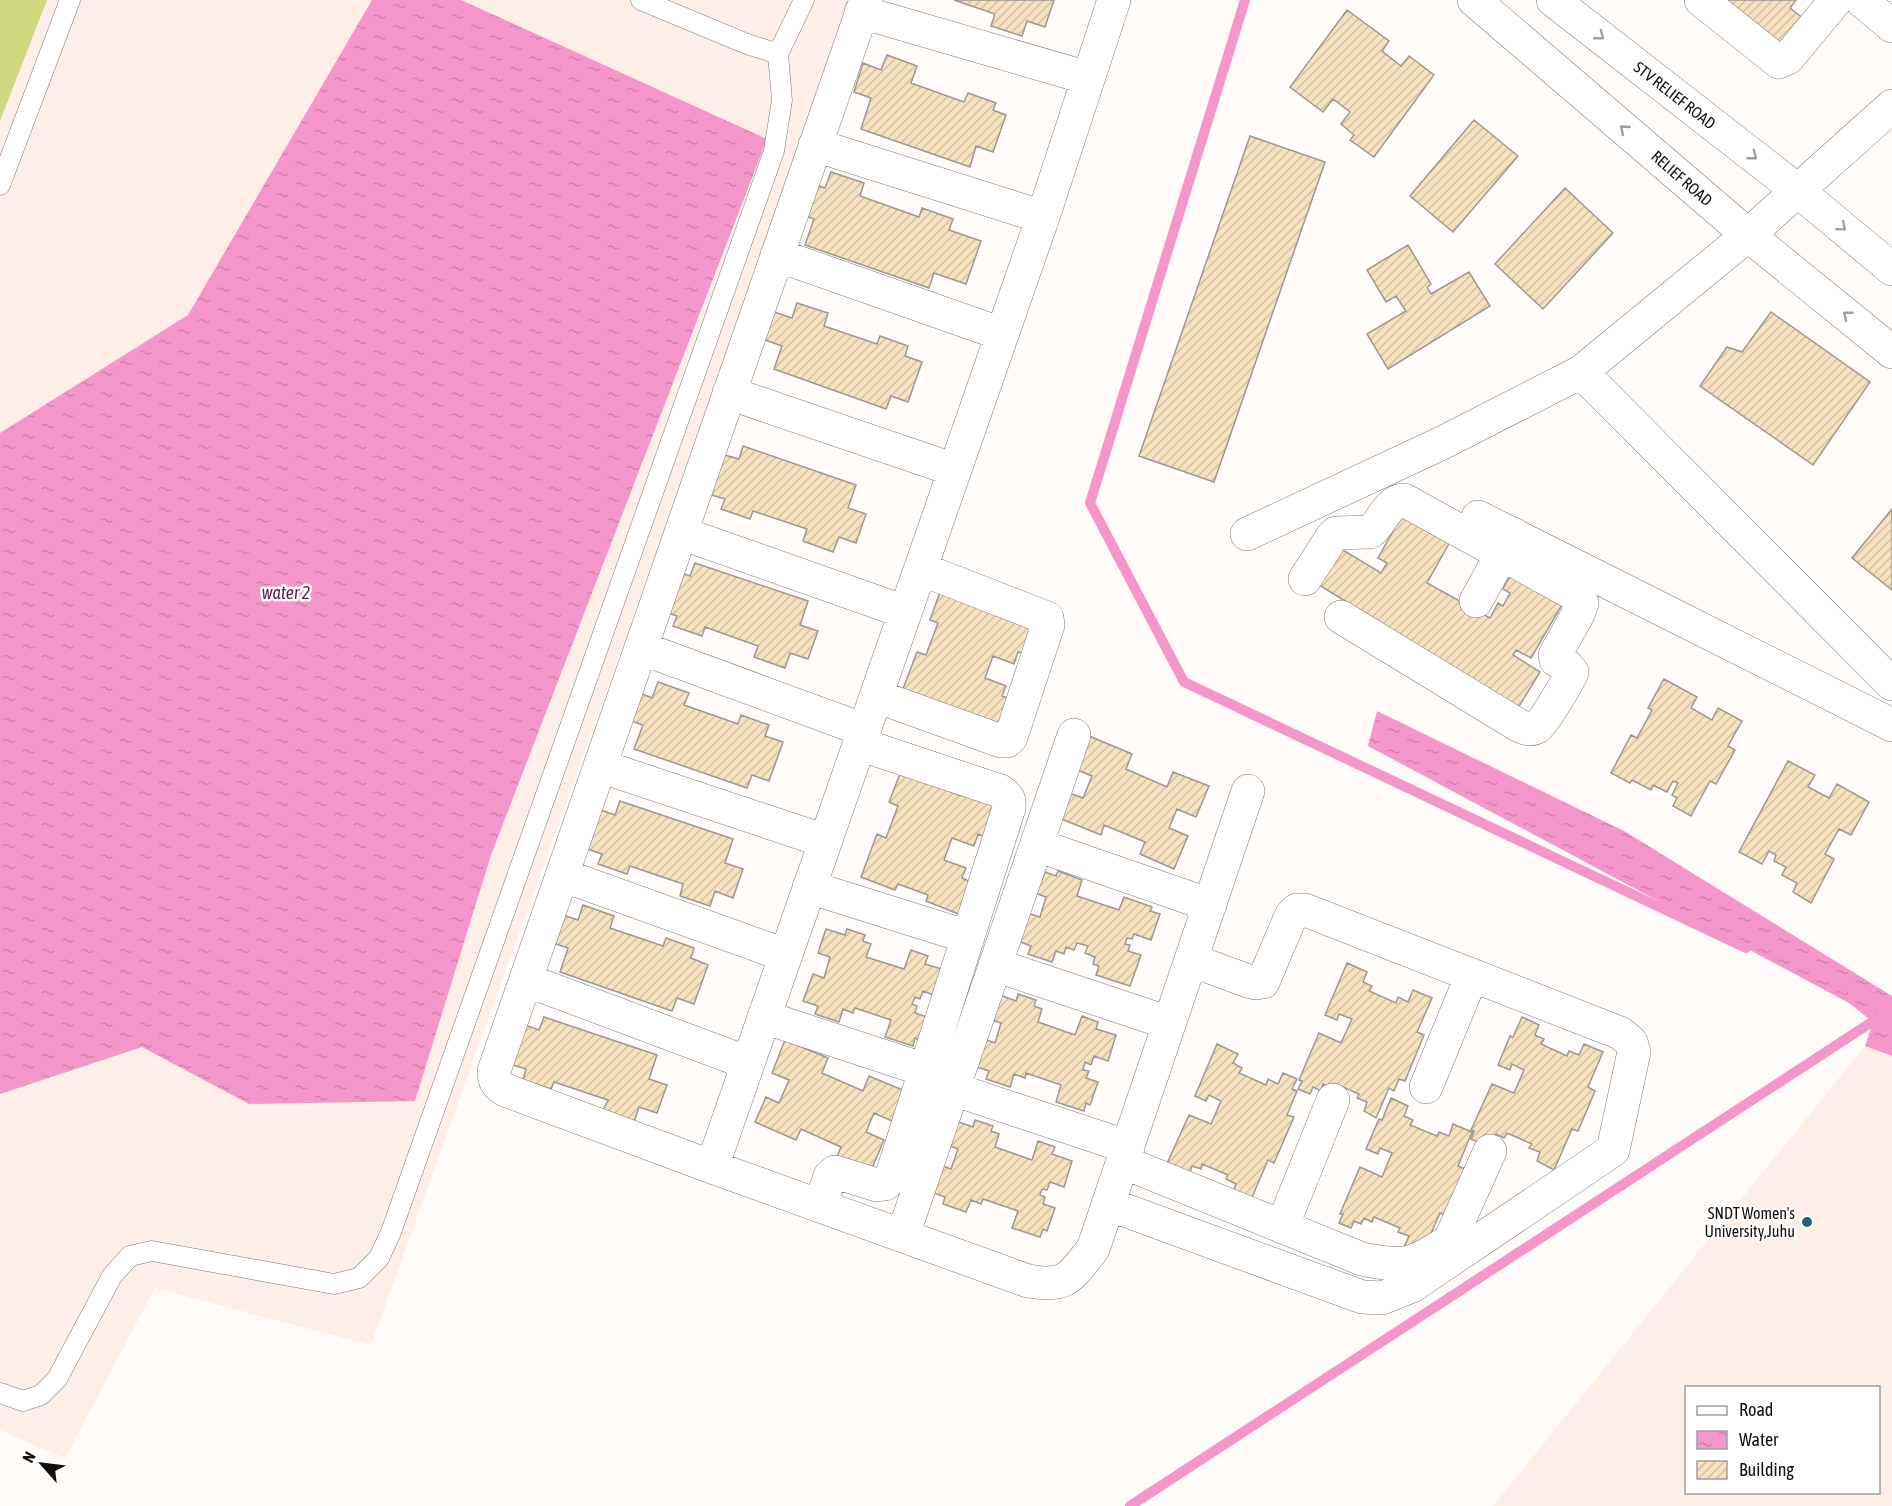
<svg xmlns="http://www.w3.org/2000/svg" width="1892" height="1506" viewBox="0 0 1892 1506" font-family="'Asap Condensed',sans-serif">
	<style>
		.built { fill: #fdefe8; fill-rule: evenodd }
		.green { fill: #d0d97f }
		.water { fill: url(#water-ripples) }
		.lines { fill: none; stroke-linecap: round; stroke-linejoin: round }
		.stream { stroke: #f596cb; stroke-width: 10 }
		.building { fill: url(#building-hatch); stroke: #9c9994; stroke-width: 1.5 }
		.lane-casing { stroke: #7e7976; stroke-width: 21 }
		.street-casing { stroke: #7e7976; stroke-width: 34 }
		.secondary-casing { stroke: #7e7976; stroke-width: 34 }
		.lane { stroke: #fff; stroke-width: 20 }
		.street { stroke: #fff; stroke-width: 33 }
		.secondary { stroke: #fff; stroke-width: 33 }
		.oneway { stroke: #a09f9e }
		.poi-dot { fill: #1c6772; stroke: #fff; stroke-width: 2 }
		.labels { text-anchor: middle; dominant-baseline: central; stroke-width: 5; stroke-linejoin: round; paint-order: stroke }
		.street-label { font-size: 16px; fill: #110f0d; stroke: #fff }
		.poi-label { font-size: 16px; fill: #110f0d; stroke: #fff; text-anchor: end }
		.water-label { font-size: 18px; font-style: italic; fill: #68164b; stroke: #fff }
	</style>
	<defs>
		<pattern id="water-ripples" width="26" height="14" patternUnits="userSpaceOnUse" patternTransform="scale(1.5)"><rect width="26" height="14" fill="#f596cb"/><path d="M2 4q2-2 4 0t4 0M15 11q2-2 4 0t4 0" fill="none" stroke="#d180ad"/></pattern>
		<pattern id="building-hatch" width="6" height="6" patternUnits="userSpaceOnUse" patternTransform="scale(1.5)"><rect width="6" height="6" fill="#f7e2bf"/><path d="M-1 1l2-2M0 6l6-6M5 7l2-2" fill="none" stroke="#d3c1a3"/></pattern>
	</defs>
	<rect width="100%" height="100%" fill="#fefbf8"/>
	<path class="built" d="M0,0H855L371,1345L155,1288L65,1458L0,1430Z
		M1865,1046L1892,1056V1506H1493ZM1686,1388H1878V1492H1686Z"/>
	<path class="green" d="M0,0H47L0,121Z"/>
	<path class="water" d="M372,0H461L767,139L491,855L415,1101L249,1104L142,1047L0,1094V433L188,315Z
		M1377,711L1624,831L1892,996V1056L1865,1046L1873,1022L1849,1003L1368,746Z"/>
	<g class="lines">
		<path class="stream" d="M1245,0L1090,503L1184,682L1746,948
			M1130,1506L1884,1014"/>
	</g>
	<path class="building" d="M954,0H1054L1045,27L1027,21L1022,36L991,26L995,14Z
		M1712,0H1796L1790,8L1804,19L1777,53Z
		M1347,10L1389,41L1382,51L1401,66L1409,56L1434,75L1374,157L1350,140L1354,135L1341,124L1350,112L1333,99L1323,112L1290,87Z
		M887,55L917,66L911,83L964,102L968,93L996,103L993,110L1006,115L993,152L976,146L970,167L861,129L871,98L854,92L863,63L881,70Z
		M1474,120L1518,156L1453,232L1410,196Z
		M1250,136L1325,162L1214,482L1139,456Z
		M831,172L864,183L860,196L919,217L922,208L953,219L949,230L981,241L966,284L934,273L929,288L805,245L814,219L795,212L806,181L825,188Z
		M1565,188L1613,233L1543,309L1495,264Z
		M1408,245L1431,284L1427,287L1431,294L1469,272L1490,306L1388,369L1367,334L1406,311L1396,296L1386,302L1367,270Z
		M797,303L828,313L824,326L877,344L880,336L908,346L905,356L922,362L908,402L891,396L886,409L774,369L782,346L765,340L774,312L792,318Z
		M1771,312L1870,382L1813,465L1700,386L1727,347L1742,352Z
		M743,446L856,485L848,508L866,514L856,543L839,537L833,552L803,541L807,529L753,511L750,519L721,509L725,499L708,494L721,454L739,459Z
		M1406,508L1456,531L1427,583L1490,618L1498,603L1503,606L1510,593L1503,589L1514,569L1566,598L1531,658L1516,650L1513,655L1540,672L1518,708L1311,580L1333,544L1381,573L1387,563L1378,558Z
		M1892,509V590L1852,558Z
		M695,563L808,601L800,625L818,631L808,659L790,653L785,668L754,657L758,646L705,627L702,636L673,626L677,616L659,610L673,570L690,576Z
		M944,581L1041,622L1029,655L1018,652L1014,664L993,656L985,678L1006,686L1002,696L1013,700L1001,732L901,694L917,652L926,655L938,623L930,620Z
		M1664,679L1697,697L1691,708L1712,720L1718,708L1742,721L1728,746L1735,750L1716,784L1710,781L1691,816L1673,806L1677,798L1672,795L1678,783L1673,781L1667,792L1653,785L1651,790L1632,780L1630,783L1611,773L1631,735L1637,738L1652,710L1648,708Z
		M658,682L689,693L684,705L738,724L741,715L769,725L765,736L783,742L769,781L752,775L747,788L634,749L643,725L625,719L635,691L652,698Z
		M1089,736L1132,754L1126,769L1167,787L1173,772L1209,786L1196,817L1177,809L1169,828L1188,836L1174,869L1140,854L1145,842L1104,825L1101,835L1059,818L1069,793L1083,798L1092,776L1075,769Z
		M1788,761L1815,775L1808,787L1829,798L1837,784L1869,802L1851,835L1839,829L1825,854L1834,859L1811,903L1793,892L1797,883L1782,875L1786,867L1774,861L1776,855L1769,851L1762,864L1739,852Z
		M904,764L937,786L962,796L965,791L1001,804L988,838L978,834L974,846L952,838L944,860L966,868L962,878L973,883L961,915L926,901L928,895L898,884L895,890L861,877L877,834L886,838L898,806L889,802Z
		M620,801L733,839L725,863L743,869L733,898L715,891L710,906L680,896L683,884L630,866L627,874L598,864L602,854L584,848L598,809L615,815Z
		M1058,871L1082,880L1077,896L1119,910L1124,897L1152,907L1150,911L1160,914L1151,940L1134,934L1132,939L1127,938L1125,944L1130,945L1128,951L1141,955L1130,986L1096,975L1099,966L1093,964L1095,957L1085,953L1088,946L1077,943L1074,950L1066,947L1064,954L1056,951L1052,962L1028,954L1031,946L1018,941L1027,913L1040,917L1046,897L1032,892L1037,877L1042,880L1045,872L1056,876Z
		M583,905L614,916L610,928L663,946L666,938L694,948L691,958L708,965L694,1004L677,998L672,1011L560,972L568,948L550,942L560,914L578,920Z
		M826,929L845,935L847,929L865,935L863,941L871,944L866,957L904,969L911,950L928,956L925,964L945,970L936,996L923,991L920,999L915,997L912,1004L917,1006L915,1013L927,1017L919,1040L915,1038L913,1046L885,1037L891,1020L855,1008L853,1013L843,1009L839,1022L815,1014L818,1006L803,1001L813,974L824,978L830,957L818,953Z
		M1347,963L1367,972L1363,982L1372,986L1369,991L1396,1003L1398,997L1408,1002L1413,990L1432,998L1417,1032L1424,1035L1405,1081L1399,1079L1394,1091L1389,1088L1376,1118L1364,1111L1367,1102L1357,1098L1359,1094L1334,1083L1332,1088L1323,1084L1321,1091L1313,1087L1310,1094L1298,1089L1302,1081L1299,1080L1319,1033L1341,1043L1352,1019L1339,1014L1337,1020L1325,1015Z
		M997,994L1016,1001L1018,994L1036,1000L1034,1006L1042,1009L1038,1022L1075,1035L1082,1016L1098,1022L1096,1029L1116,1035L1108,1061L1094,1056L1091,1065L1085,1062L1083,1070L1089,1071L1086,1078L1098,1082L1090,1105L1086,1103L1084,1111L1056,1102L1061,1085L1026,1073L1025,1078L1014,1074L1010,1087L986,1079L989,1071L974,1066L984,1039L995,1043L1001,1023L989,1019Z
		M544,1017L657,1055L649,1079L667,1085L657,1113L639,1107L634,1122L603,1111L608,1100L554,1082L551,1089L523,1080L526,1069L509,1064L522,1024L539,1030Z
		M1522,1017L1539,1025L1535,1035L1544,1039L1541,1044L1567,1056L1569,1051L1579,1055L1584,1044L1603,1052L1588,1087L1595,1091L1578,1131L1572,1129L1554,1170L1537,1161L1540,1152L1529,1148L1532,1144L1507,1133L1504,1138L1496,1134L1493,1141L1483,1144L1471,1139L1474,1131L1471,1130L1492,1084L1514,1093L1524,1070L1512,1064L1510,1070L1498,1065L1510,1036L1513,1037Z
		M785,1040L828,1058L822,1073L863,1091L869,1076L905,1091L892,1121L874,1113L866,1132L884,1140L870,1173L836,1159L841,1147L801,1129L796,1140L755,1122L766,1097L779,1103L789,1080L772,1073Z
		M1217,1044L1238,1054L1233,1063L1242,1068L1239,1073L1266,1085L1268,1079L1278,1084L1283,1073L1297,1079L1292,1089L1297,1091L1287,1115L1294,1117L1274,1163L1268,1160L1250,1202L1233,1193L1236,1184L1226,1179L1228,1175L1202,1164L1201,1169L1192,1166L1190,1172L1165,1168L1189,1115L1211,1124L1221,1101L1209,1095L1206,1101L1195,1096Z
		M1391,1098L1408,1106L1404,1116L1413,1120L1410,1125L1437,1136L1439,1132L1449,1136L1453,1124L1472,1132L1458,1166L1465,1169L1446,1215L1440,1213L1422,1254L1405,1245L1409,1236L1398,1232L1400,1228L1374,1217L1372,1222L1364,1218L1361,1224L1354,1221L1351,1228L1339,1223L1343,1214H1340L1360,1167L1382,1177L1392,1153L1380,1148L1378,1154L1366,1149L1379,1119L1382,1120Z
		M953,1120L973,1127L975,1120L993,1126L991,1131L999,1134L995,1147L1032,1160L1038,1141L1055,1147L1052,1154L1072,1161L1064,1187L1050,1182L1047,1190L1042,1189L1040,1195L1045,1197L1043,1204L1055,1208L1047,1231L1043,1229L1040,1237L1012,1228L1018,1211L983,1199L981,1204L971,1200L966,1212L943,1204L945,1197L931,1192L940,1165L951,1169L958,1149L945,1144Z"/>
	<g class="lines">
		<g class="lane-casing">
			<path id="lane" d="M641,0L747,44L778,54L804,0
				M0,185L70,0
				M0,1393L23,1401L41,1395L57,1379L112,1276L130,1256L152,1251L334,1284L359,1278L379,1258L391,1232L774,151L782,100L778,54"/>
		</g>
		<g class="street-casing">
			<path id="street" d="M1114,0L1043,217L712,1167L1028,1281C1068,1288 1070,1277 1093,1249L1248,791
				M1701,0L1779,62L1788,58L1836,0
				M1861,0L1892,26
				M861,12L1088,78
				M815,145L1043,217
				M777,255L1002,334
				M1581,372L1892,684
				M729,393L955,470
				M1478,517L1892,725
				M681,533L905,612
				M1247,534L1442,443L1581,372L1748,235
				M1305,579L1332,537L1336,533L1370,532C1382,523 1388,500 1404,500L1576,595L1582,603L1578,614L1555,655L1556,660L1568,667L1572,672C1568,682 1544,722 1537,727C1530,731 1524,728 1518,725L1341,617
				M1476,601L1513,534
				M641,648L864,730
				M876,696L1001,741H1007L1011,737L1048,625L1047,618L921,569
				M600,766L825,841
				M1037,845L1210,905
				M562,875L785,955
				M809,887L968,937
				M995,965L1169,1023
				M526,980L748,1063
				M764,1017L925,1070
				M1426,1087L1472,975
				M953,1089L1128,1147
				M1123,1162L1362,1259C1400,1267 1412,1266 1444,1244
				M712,1167L505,1090C497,1085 494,1081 494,1071L866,0
				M1108,1204L1362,1297L1382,1298L1412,1286L1613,1150L1634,1052L1631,1042L1620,1033L1305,910H1297L1291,916L1263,982L1256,983L1248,981L1191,960
				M820,1206L830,1176L835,1172L877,1185L885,1184L891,1178L1009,808C1010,799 1008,796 1000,791L859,744
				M1282,1227L1333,1100
				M903,1235L1074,735
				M1450,1240L1490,1151"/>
		</g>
		<g class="secondary-casing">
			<path id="secondary" d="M1474,0L1748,235L1892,352
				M1553,0L1797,190L1892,269
				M1748,235L1892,106"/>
		</g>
		<use href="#lane" class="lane"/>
		<use href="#street" class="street"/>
		<use href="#secondary" class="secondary"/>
	</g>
	<defs><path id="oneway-chevron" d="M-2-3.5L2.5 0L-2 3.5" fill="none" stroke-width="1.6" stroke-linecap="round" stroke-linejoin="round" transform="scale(1.5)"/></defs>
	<g class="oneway">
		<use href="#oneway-chevron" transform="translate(1600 36) rotate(38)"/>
		<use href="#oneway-chevron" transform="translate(1624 129) rotate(-139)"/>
		<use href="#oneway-chevron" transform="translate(1753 156) rotate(38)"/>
		<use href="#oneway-chevron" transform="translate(1842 227) rotate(40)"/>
		<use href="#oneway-chevron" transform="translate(1847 315) rotate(-141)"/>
	</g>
	<circle class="poi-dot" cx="1807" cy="1222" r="6"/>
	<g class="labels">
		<g class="street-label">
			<text transform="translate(1675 95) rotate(38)">STV RELIEF ROAD</text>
			<text transform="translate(1682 178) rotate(41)">RELIEF ROAD</text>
		</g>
		<g class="poi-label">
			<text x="1795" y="1213">SNDT Women's<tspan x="1795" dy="18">University,Juhu</tspan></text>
		</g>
		<g class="water-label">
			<text x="286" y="592">water 2</text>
		</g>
	</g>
	<rect x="1685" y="1386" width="195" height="108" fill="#ffffff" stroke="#a09f9e" stroke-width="1.5"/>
	<rect x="1697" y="1406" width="30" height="9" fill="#ffffff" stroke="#a09f9e" stroke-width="1.5"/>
	<text x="1739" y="1416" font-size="18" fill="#110f0d">Road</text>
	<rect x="1697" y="1431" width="30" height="18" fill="url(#water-ripples)" stroke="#a09f9e" stroke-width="1.5"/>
	<text x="1739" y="1446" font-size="18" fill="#110f0d">Water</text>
	<rect x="1697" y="1461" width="30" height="18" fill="url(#building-hatch)" stroke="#a09f9e" stroke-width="1.5"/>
	<text x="1739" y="1476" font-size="18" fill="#110f0d">Building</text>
	<g transform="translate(42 1464) rotate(298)" stroke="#ffffff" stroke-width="4.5" paint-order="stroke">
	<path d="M0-4.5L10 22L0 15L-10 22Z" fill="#110f0d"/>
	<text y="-9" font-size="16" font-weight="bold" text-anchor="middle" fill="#110f0d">N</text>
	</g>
</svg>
